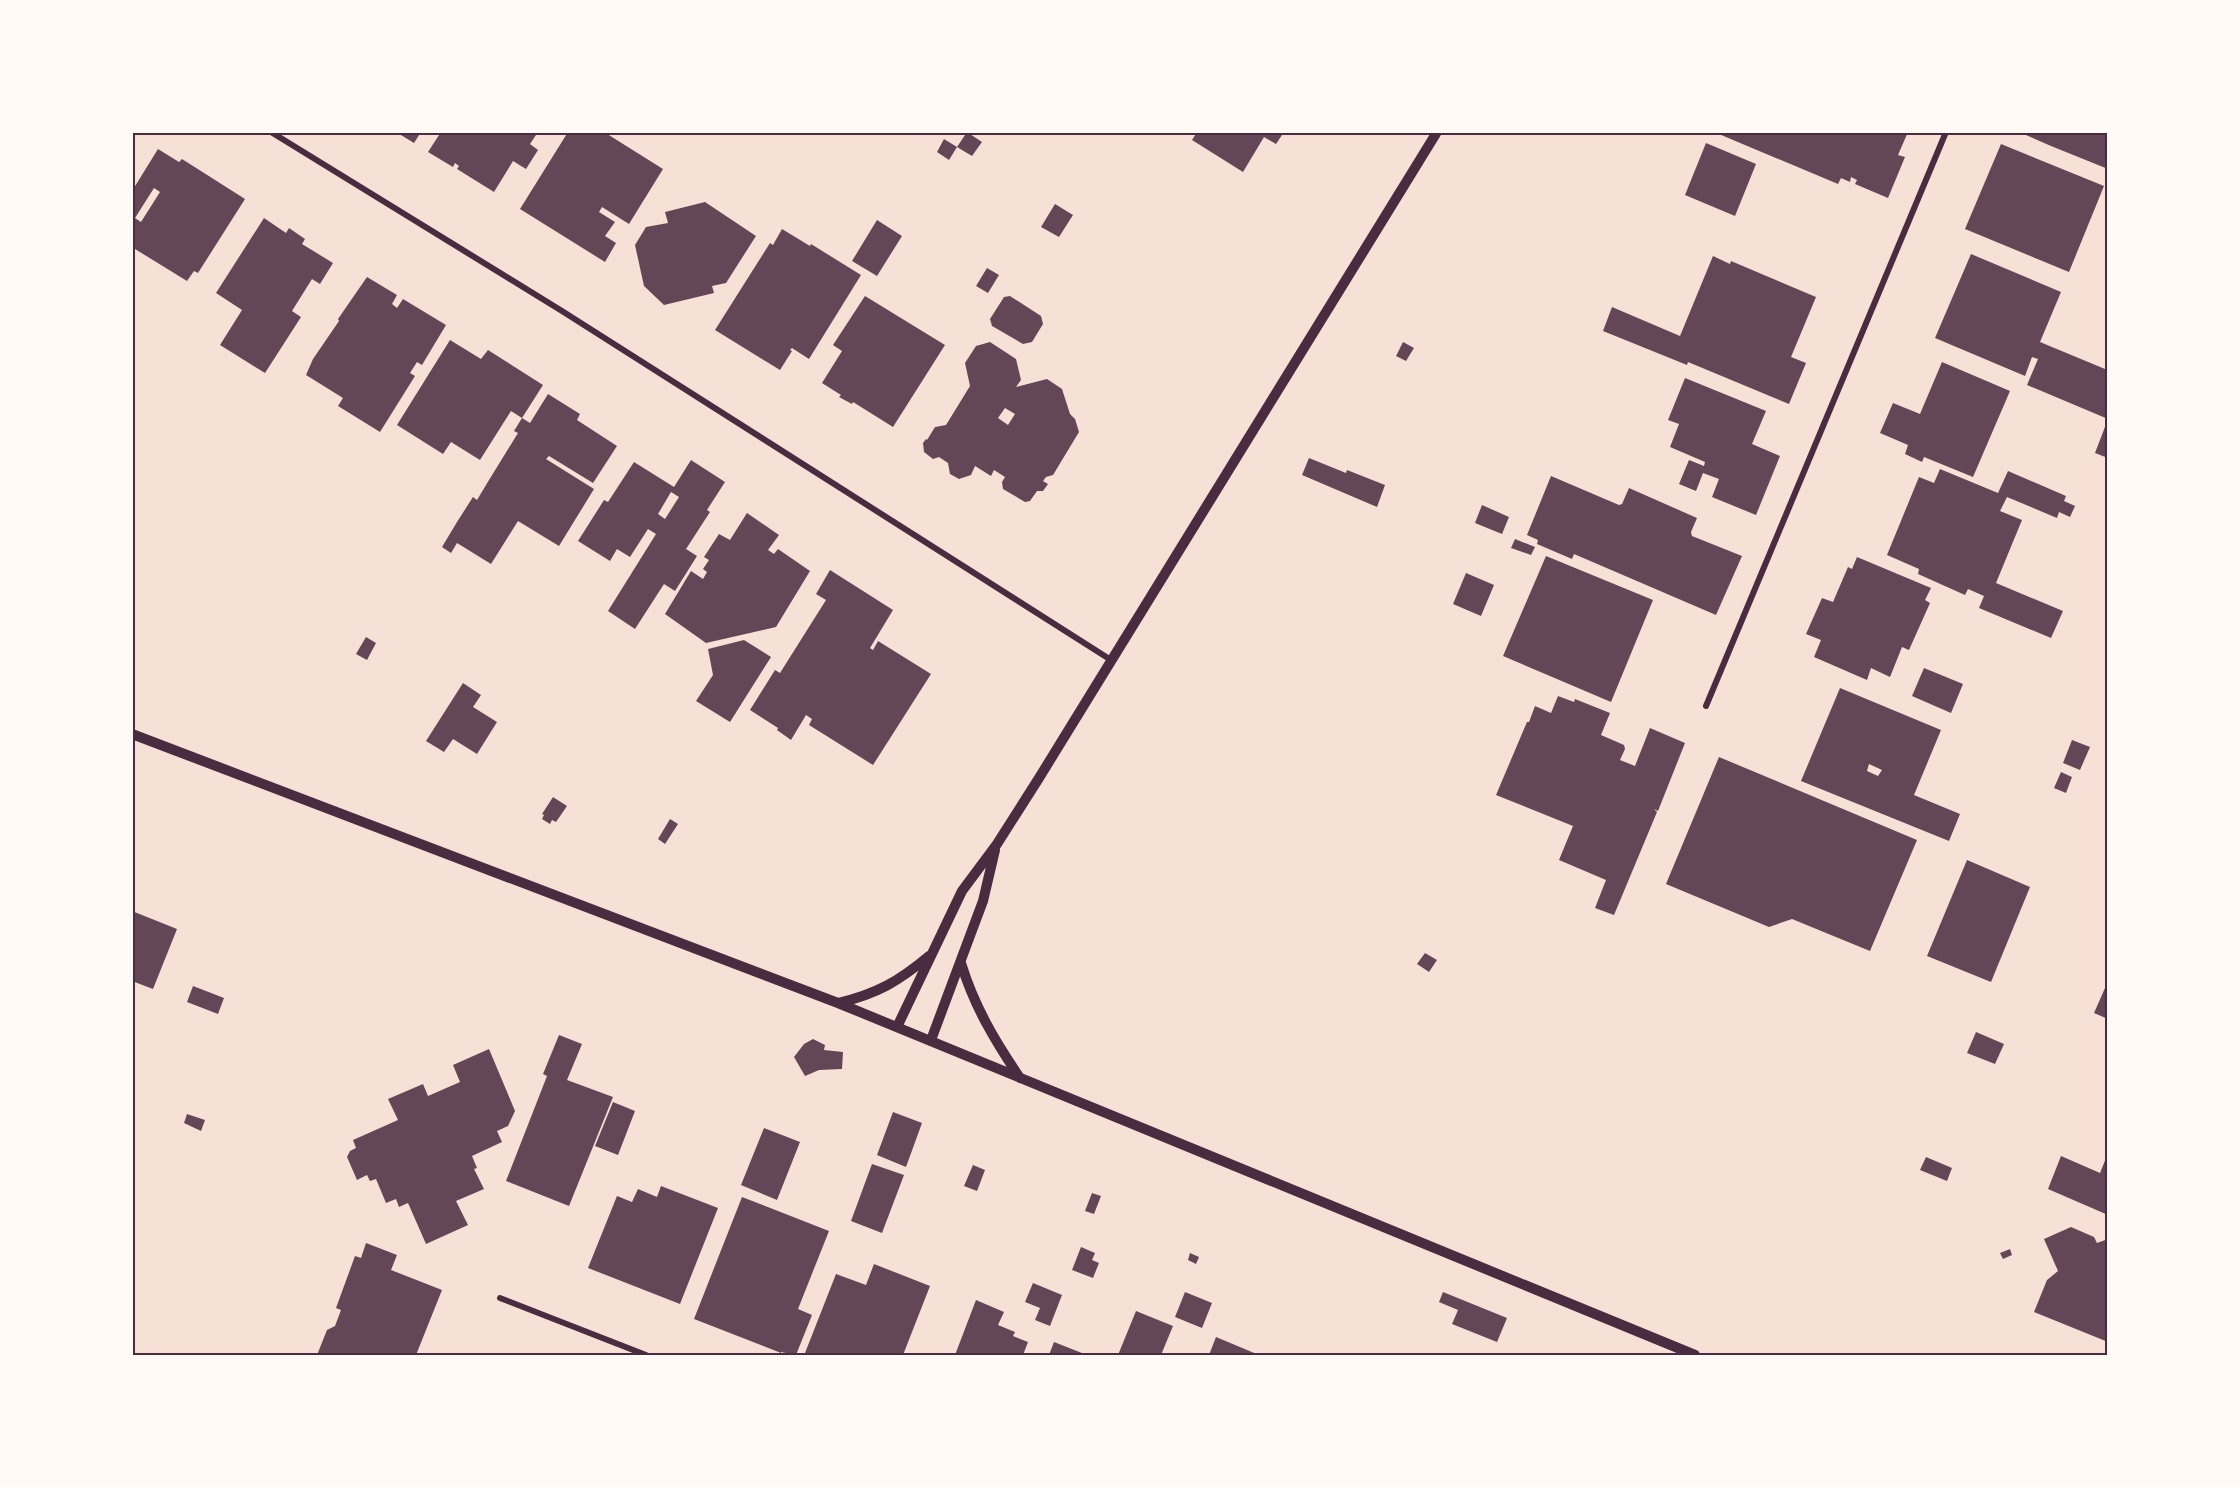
<svg xmlns="http://www.w3.org/2000/svg" width="2240" height="1487" viewBox="0 0 2240 1487" font-family="'Nunito Sans',sans-serif">
	<style>
		.building { fill: #644757; fill-rule: evenodd }
		.lines { fill: none; stroke-linecap: round; stroke-linejoin: round }
		.minor { stroke: #4a2c40; stroke-width: 6 }
		.tertiary { stroke: #4a2c40; stroke-width: 10 }
		.neatline { fill: none; stroke: #4a2c40; stroke-width: 2 }
	</style>
	<rect width="100%" height="100%" fill="#f7e1d7"/>
	<path class="building" d="M396,132H421L414,143Z
		M441,132H538L530,144L538,150L526,169L513,161L494,192L457,169L459,166L455,163L453,167L428,152Z
		M568,132H604L663,169L629,224L602,207L599,212L615,222L605,236L616,243L605,262L520,209Z
		M967,132L982,142L972,156L957,147Z
		M1197,132H1284L1276,144L1264,137L1243,172L1192,140Z
		M1714,132H1908L1898,155L1905,157L1888,198L1855,184L1857,180L1851,177L1850,182L1841,178L1838,184Z
		M2019,132H2108V169L2051,146Z
		M944,139L957,147L949,160L937,152Z
		M1706,143L1756,164L1735,216L1685,195Z
		M2001,144L2104,186L2069,272L1965,229Z
		M158,149L179,162L182,159L245,199L198,273L194,271L187,281L135,249L132,255V191ZM154,188L160,192L141,222L135,218Z
		M705,202L756,236L726,283L712,286L714,293L664,305L644,286L635,245L646,227L668,223L665,212Z
		M1055,204L1073,215L1059,237L1041,227Z
		M264,218L286,233L289,228L305,239L302,244L333,263L320,284L312,279L292,311L301,317L265,373L220,345L242,310L216,293Z
		M877,220L902,236L877,276L852,261Z
		M782,229L810,246L811,244L861,275L809,359L792,348L790,350L792,351L780,370L715,330L770,243L773,245Z
		M1971,254L2061,292L2040,342L2105,369L2108,362V419L2027,385L2038,359L2032,357L2025,376L1935,338Z
		M1713,256L1730,264L1731,261L1816,297L1791,357L1806,363L1789,404L1688,362L1687,365L1603,331L1612,307L1680,336Z
		M987,268L999,275L988,293L976,286Z
		M367,277L397,295L392,304L397,308L403,299L446,325L422,365L417,362L410,373L415,376L380,432L338,406L343,398L306,375L313,359L339,321L338,319Z
		M865,296L945,345L893,427L853,402L852,404L839,397L841,395L822,383L842,351L833,345Z
		M1010,296L1041,316L1043,324L1032,342L1023,344L992,326L990,319L1004,297Z
		M450,340L481,359L488,350L543,385L522,418L511,411L480,460L451,442L443,454L397,425Z
		M990,342L1016,359L1021,380L1016,387L1047,379L1062,389L1070,414L1075,419L1079,432L1053,475L1046,477L1043,481L1048,484L1043,491H1037L1030,501L1025,502L1003,489L1002,482L1005,477L994,470L991,476L975,466L971,475L959,479L950,474L948,463L939,457L933,459L924,452L923,443L926,439L927,440L935,427L946,425L970,386L965,363L976,346ZM1005,408L1015,414L1008,425L998,418Z
		M1403,342L1414,348L1406,361L1396,356Z
		M1942,362L2010,391L1973,477L1924,457L1922,462L1905,454L1908,445L1880,433L1893,403L1920,414Z
		M1685,378L1766,411L1752,444L1780,456L1756,515L1712,497L1719,479L1703,473L1696,491L1679,484L1689,460L1704,466L1705,462L1670,447L1679,424L1668,420Z
		M548,394L580,414L577,420L617,446L593,483L549,456L546,459L594,489L559,546L518,521L491,564L457,543L451,553L442,547L457,522L473,497L477,500L489,480L518,433L514,431L522,418L530,423Z
		M2108,419V458L2095,453Z
		M1309,458L1346,473L1347,470L1385,485L1377,507L1302,475Z
		M691,460L725,482L707,510L710,512L686,549L697,556L675,591L664,584L635,629L608,611L656,534L648,529L630,557L617,549L610,561L578,541L604,500L608,502L634,462L674,487ZM671,492L679,497L665,519L658,514Z
		M1940,469L1998,493L2008,471L2066,496L2064,501L2075,506L2070,517L2059,512L2057,518L2007,497L2000,511L2022,520L1996,583L2063,611L2051,638L1979,608L1984,596L1968,589L1965,595L1918,574L1919,569L1887,555L1919,477L1934,483Z
		M1551,476L1619,505L1622,504L1629,488L1697,518L1691,532L1692,536L1742,556L1716,615L1574,554L1572,559L1537,544L1538,540L1527,535Z
		M1482,505L1509,517L1502,534L1475,523Z
		M747,513L779,535L768,550L774,554L778,549L810,571L776,627L706,643L665,614L691,571L703,579L707,572L703,569L709,560L704,557L719,534L730,540Z
		M1515,539L1535,547L1531,555L1511,548Z
		M1546,556L1653,600L1611,702L1503,656Z
		M1857,557L1931,588L1925,600L1930,603L1909,650L1902,647L1890,677L1871,668L1867,680L1814,657L1821,640L1806,634L1822,598L1833,602L1848,567L1852,569Z
		M830,570L893,610L870,648L873,650L878,641L931,674L873,765L809,725L812,719L806,715L791,740L777,730L778,728L750,710L775,670L780,673L826,600L816,594Z
		M1466,573L1494,585L1481,616L1453,604Z
		M366,637L376,643L367,660L356,654Z
		M744,640L771,657L730,722L696,701L713,675L708,649Z
		M1924,668L1963,684L1951,713L1912,696Z
		M463,683L481,695L473,707L497,722L477,754L453,739L444,752L426,741Z
		M1840,688L1941,730L1914,795L1960,814L1949,841L1801,781ZM1869,764L1882,770L1878,776L1867,771Z
		M1558,696L1574,702L1575,699L1610,713L1601,735L1624,745L1625,749L1620,760L1635,766L1650,728L1685,743L1658,811L1654,809L1657,812L1614,915L1595,908L1606,880L1559,860L1573,826L1496,795L1527,722H1529L1535,706L1551,713Z
		M2072,740L2090,747L2080,770L2063,763Z
		M1719,757L1917,840L1870,951L1792,919L1769,927L1666,884Z
		M2061,772L2072,777L2066,793L2054,788Z
		M553,797L567,806L556,822L552,820L550,824L542,819L544,815L542,814Z
		M670,819L678,824L665,844L658,839Z
		M1967,860L2030,887L1991,982L1927,956Z
		M132,911L177,929L153,989L132,981Z
		M1425,953L1437,960L1429,972L1417,964Z
		M193,986L224,998L218,1014L187,1002Z
		M2105,988L2108,989V1019L2094,1013Z
		M1976,1032L2004,1044L1995,1064L1967,1053Z
		M559,1035L582,1044L567,1080L613,1097L569,1206L506,1181L547,1076L543,1074Z
		M813,1039L825,1045L824,1050L843,1052L842,1069L819,1070L805,1076L794,1057L804,1044Z
		M489,1049L515,1111L508,1126L497,1131L502,1142L472,1156L477,1168L474,1169L484,1189L456,1201L468,1225L426,1244L408,1203L399,1207L396,1199L386,1203L376,1179L370,1181L367,1175L357,1180L347,1157L350,1151L356,1148L353,1140L398,1120L388,1099L423,1084L428,1096L460,1082L453,1065Z
		M613,1102L635,1111L618,1155L595,1146Z
		M893,1112L922,1123L906,1167L877,1155Z
		M187,1114L205,1120L201,1131L184,1123Z
		M764,1128L800,1142L777,1200L741,1185Z
		M2108,1153V1215L2048,1189L2061,1156L2100,1173Z
		M1926,1157L1952,1168L1947,1181L1920,1170Z
		M872,1164L904,1175L882,1233L851,1221Z
		M973,1165L985,1170L977,1191L964,1186Z
		M661,1186L718,1208L680,1304L588,1268L617,1196L632,1202L638,1189L657,1197Z
		M1092,1193L1101,1196L1094,1214L1085,1211Z
		M742,1197L829,1231L798,1309L812,1315L796,1355L781,1352V1353L694,1319Z
		M2071,1227L2094,1237L2097,1243L2108,1239V1342L2034,1312L2047,1280L2058,1271L2044,1239Z
		M366,1243L397,1255L391,1270L442,1290L416,1355H317L327,1330L335,1326L341,1310L336,1308L355,1256L361,1258Z
		M1081,1247L1095,1253L1092,1260L1099,1263L1093,1278L1072,1270Z
		M2010,1249L2012,1255L2003,1259L2000,1253Z
		M1190,1253L1199,1257L1196,1264L1188,1260Z
		M874,1264L930,1286L903,1355L805,1353L836,1274L866,1285Z
		M1033,1283L1062,1295L1050,1326L1035,1320L1040,1308L1025,1302Z
		M1185,1292L1212,1303L1202,1328L1175,1317Z
		M1443,1292L1507,1318L1497,1342L1452,1324L1458,1310L1439,1302Z
		M976,1300L1004,1312L998,1325L1015,1332L1013,1336L1028,1342L1023,1355H955Z
		M1136,1311L1173,1326L1161,1355H1118Z
		M1216,1337L1259,1355H1209Z
		M1054,1342L1087,1355H1049Z"/>
	<g class="lines">
		<path class="minor" d="M271,132L562,311L1111,660
			M1706,706L1946,132
			M500,1298L646,1355"/>
		<path class="tertiary" d="M132,734L838,1003L1695,1355
			M961,963C974,1006 995,1041 1020,1078
			M838,1003C877,994 899,981 929,956
			M897,1027L962,891L997,844L1039,778L1437,132
			M931,1040L983,901L995,850"/>
	</g>
	<rect width="2240" height="1487" fill="none" stroke="#fffaf5" stroke-width="267"/>
	<rect x="134" y="134" width="1972" height="1220" class="neatline"/>
</svg>
